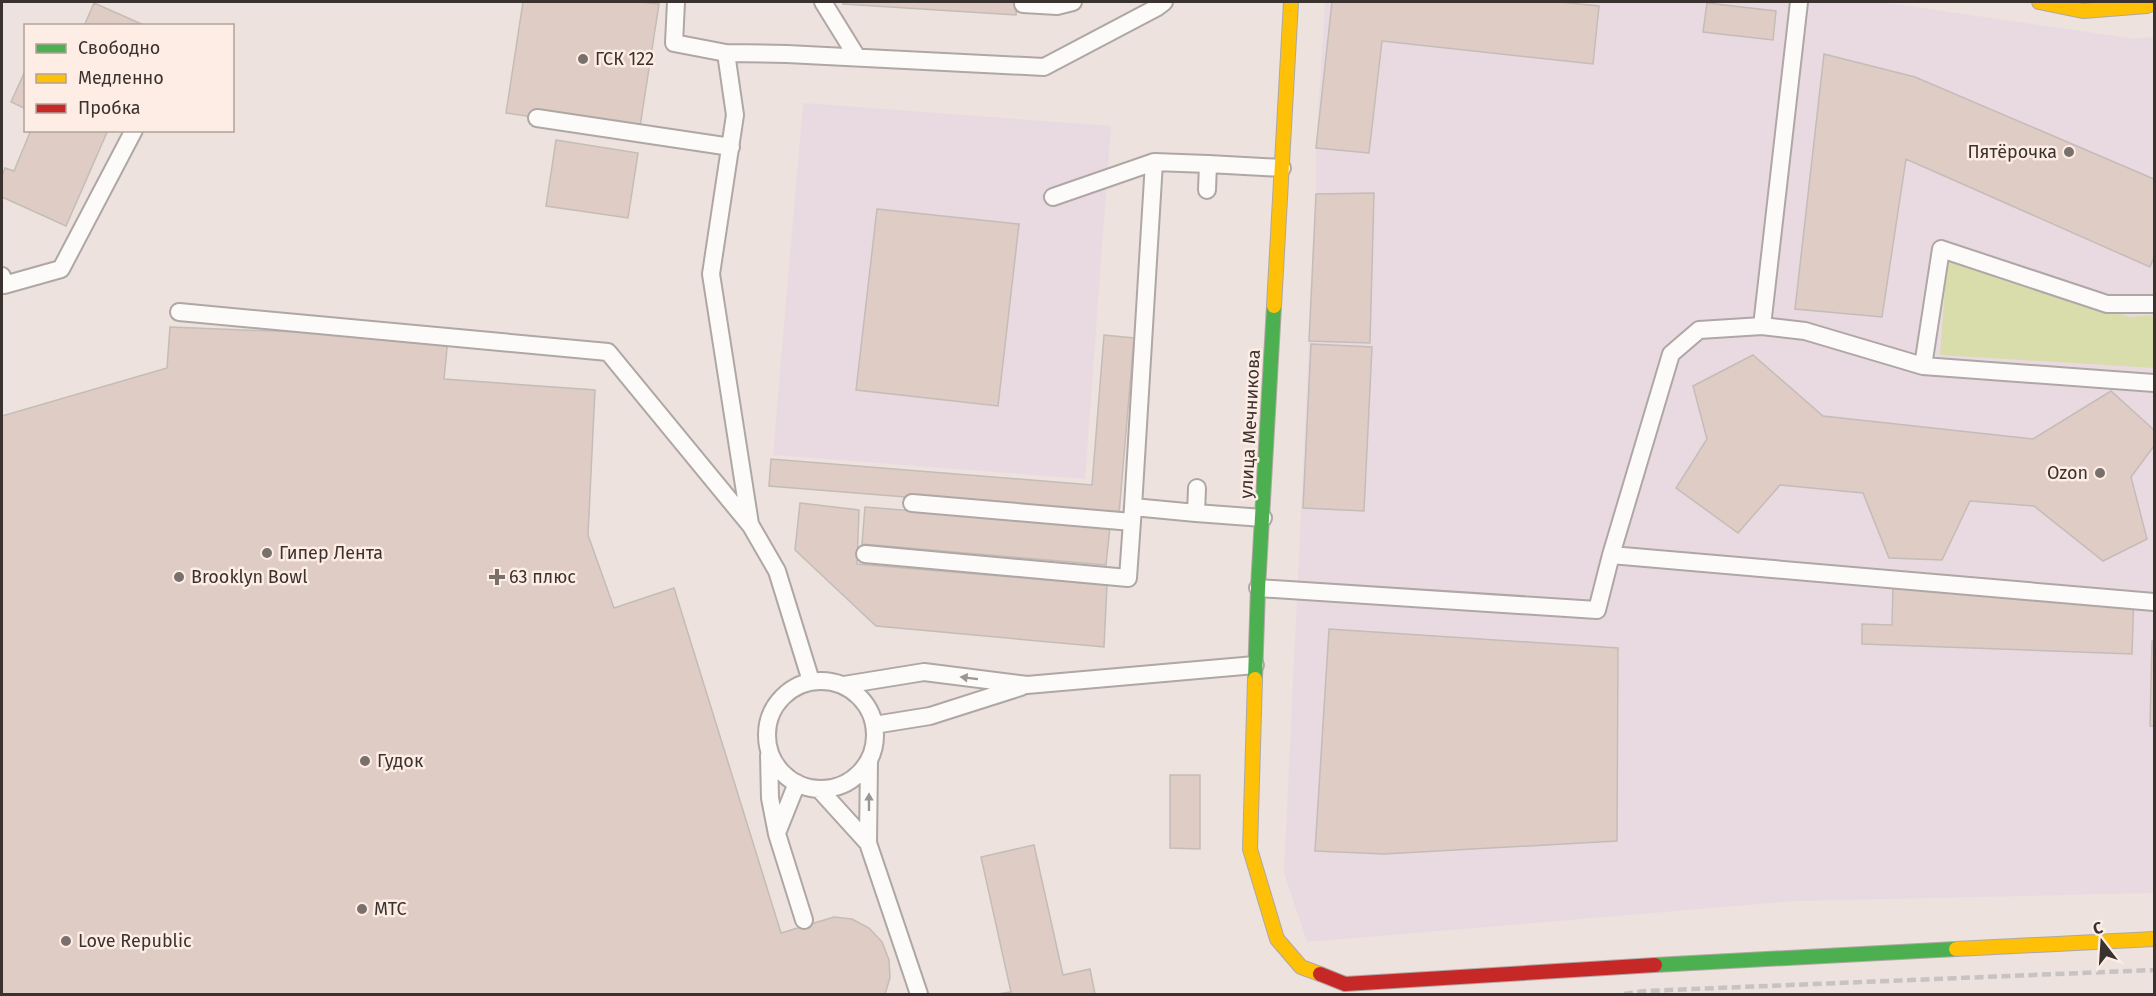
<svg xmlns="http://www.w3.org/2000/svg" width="2156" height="996" viewBox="0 0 2156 996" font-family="'Fira Sans',sans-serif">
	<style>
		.industrial { fill: #e9dae1 }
		.green { fill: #d9ddab }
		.building { fill: #dfccc4; stroke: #c4bcb8; stroke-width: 1.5 }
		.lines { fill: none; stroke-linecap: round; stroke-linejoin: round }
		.lane-casing { stroke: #afa7a3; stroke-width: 20 }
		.fast-casing { stroke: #afa7a3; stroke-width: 16 }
		.slow-casing { stroke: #afa7a3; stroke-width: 16 }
		.jam-casing { stroke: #afa7a3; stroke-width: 16 }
		.lane { stroke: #fcfbfa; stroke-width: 16 }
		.fast { stroke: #4caf50; stroke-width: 14 }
		.slow { stroke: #ffc107; stroke-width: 14 }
		.jam { stroke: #c62828; stroke-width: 14 }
		.rail { stroke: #c6c3c2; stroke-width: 4.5; stroke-dasharray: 9 4.5; stroke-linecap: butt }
		.oneway { fill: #9b9694 }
		.poi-dot { fill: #79706c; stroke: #feede5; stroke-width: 2 }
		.labels { text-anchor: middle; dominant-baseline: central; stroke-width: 5; stroke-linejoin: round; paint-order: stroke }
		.poi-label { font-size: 18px; fill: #3a322f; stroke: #feede5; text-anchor: start }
		.street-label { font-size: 18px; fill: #3a322f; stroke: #feede5 }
	</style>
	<rect width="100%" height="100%" fill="#ede2dd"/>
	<path class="industrial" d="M1325,2H1881L2135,39L2154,37V893L1796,901L1307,942L1284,873L1316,194V148Z
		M803,103L1111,126L1085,479L773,455Z"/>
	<path class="green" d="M1947,260L2131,317L2154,315V368L1940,355Z"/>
	<path class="building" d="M523,2H639L659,4L639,133L506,113Z
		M843,2H1017L1016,15L843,4Z
		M1332,2H1559L1599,6L1593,64L1382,41L1369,153L1316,148Z
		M94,3L146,26H84Z
		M1707,3L1776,11L1773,40L1703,32Z
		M1824,54L1915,77L2154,179V257L2150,267L1906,159L1882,317L1795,309Z
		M26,69V109L11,102Z
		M31,130H108L66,226L2,197V176L5,168L14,171Z
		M556,140L638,153L628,218L546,206Z
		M1374,193L1370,343L1309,341L1316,194Z
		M877,209L1019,224L998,406L856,390Z
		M170,327L448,338L444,379L595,390L588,535L614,608L674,588L781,933L834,917L852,919L869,928L882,942L889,960L890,978L885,994H2V416L167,368Z
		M1104,335L1134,338L1119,514L769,486L771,459L1092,485Z
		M1311,344L1372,347L1364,511L1303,508Z
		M1753,355L1823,416L2033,439L2111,391L2154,430V446L2131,477L2147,539L2103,561L2034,506L1970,501L1942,560L1889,558L1863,493L1780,485L1738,533L1676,488L1707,439L1693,386Z
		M800,503L859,510L857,564L1107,585L1104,647L876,626L795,550Z
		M865,507L1110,527L1106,565L862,544Z
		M1893,585L2134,594L2132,654L1862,644V624L1892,625Z
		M1329,629L1618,648L1617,841L1384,854L1315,851Z
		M2152,641H2154V726H2150Z
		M1170,775H1200V849L1170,848Z
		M1034,845L1063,975L1090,969L1095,994H997L1011,992L981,857Z"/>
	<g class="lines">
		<g class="lane-casing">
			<path id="lane" d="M676,2L674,43L726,53L735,115L711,274L750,524
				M823,2L857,57
				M1023,4L1057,6L1073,2
				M726,53L787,54L1044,67L1156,8L1164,2
				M537,118L731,147
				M1207,190L1208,164L1282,168
				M1053,197L1154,162
				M2,276L4,285L61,269L134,130
				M179,312L608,352L751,526L777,571L811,681
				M1762,326L1799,2
				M1923,366L2154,383
				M1197,488L1196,513L1263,518
				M912,503L1132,522
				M1196,513L1133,507L1154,162L1208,164
				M865,554L1128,578L1133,507
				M1611,555L2154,602
				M1258,588L1597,610L1611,555L1671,354L1699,330L1762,326L1805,331L1923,366L1941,249L2107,304H2154
				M767 735a54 54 0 1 1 108 0a54 54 0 1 1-108 0Z
				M844,685L924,672L1027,685L1255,665
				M874,725L930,716L1021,687
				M769,755L770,798L777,834L804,920
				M869,760L868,843L919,994
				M819,789L868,843
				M777,833L797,783"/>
		</g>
		<g class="fast-casing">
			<path id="fast" d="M1255,679L1258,588L1274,306
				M1655,965L1956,949"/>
		</g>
		<g class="slow-casing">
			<path id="slow" d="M2039,2L2083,11L2147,6L2154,3
				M1274,306L1291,2
				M1255,679L1250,849L1277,939L1301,967L1320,974
				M1956,949L2154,939"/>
		</g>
		<g class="jam-casing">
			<path id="jam" d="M1320,974L1345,984L1655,965"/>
		</g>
		<use href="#lane" class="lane"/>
		<use href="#fast" class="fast"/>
		<use href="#slow" class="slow"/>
		<use href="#jam" class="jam"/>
		<path class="rail" d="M1624,994L1645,991L2154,970"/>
	</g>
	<defs><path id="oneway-solid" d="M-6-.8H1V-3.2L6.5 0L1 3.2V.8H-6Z" transform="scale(1.5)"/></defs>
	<g class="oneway">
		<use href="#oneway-solid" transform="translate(969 678) rotate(-173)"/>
		<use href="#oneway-solid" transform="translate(869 802) rotate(-90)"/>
	</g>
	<g class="poi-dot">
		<circle cx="583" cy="59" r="6"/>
		<circle cx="2069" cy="152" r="6"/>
		<circle cx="2100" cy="473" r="6"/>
		<circle cx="267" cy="553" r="6"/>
		<circle cx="179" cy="577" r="6"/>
		<path d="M494 568h6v6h6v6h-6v6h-6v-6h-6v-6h6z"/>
		<circle cx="365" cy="761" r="6"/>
		<circle cx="362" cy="909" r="6"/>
		<circle cx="66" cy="941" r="6"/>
	</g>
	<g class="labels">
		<g class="poi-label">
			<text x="595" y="59">ГСК 122</text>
			<text x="2057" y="152" text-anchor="end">Пятёрочка</text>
			<text x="2088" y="473" text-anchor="end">Ozon</text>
			<text x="279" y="553">Гипер Лента</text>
			<text x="191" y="577">Brooklyn Bowl</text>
			<text x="509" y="577">63 плюс</text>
			<text x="377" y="761">Гудок</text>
			<text x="374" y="909">МТС</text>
			<text x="78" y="941">Love Republic</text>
		</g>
		<g class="street-label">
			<text transform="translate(1250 424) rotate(-87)">улица Мечникова</text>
		</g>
	</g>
	<rect width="2156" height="996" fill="none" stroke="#3a322f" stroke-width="6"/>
	<rect x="24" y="24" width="210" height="108" fill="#feede5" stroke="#b0a29c" stroke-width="1.5"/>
	<rect x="36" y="44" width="30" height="9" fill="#4caf50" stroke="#b0a29c" stroke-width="1.5"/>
	<text x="78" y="54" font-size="18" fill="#3a322f">Свободно</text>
	<rect x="36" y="74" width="30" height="9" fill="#ffc107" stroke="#b0a29c" stroke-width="1.5"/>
	<text x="78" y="84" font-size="18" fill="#3a322f">Медленно</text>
	<rect x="36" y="104" width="30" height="9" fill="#c62828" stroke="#b0a29c" stroke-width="1.5"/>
	<text x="78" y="114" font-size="18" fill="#3a322f">Пробка</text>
	<g transform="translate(2102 942) rotate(343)" stroke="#feede5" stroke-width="4.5" paint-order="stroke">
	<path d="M0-4.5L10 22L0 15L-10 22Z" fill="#3a322f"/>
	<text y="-9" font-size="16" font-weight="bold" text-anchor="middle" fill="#3a322f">С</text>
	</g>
</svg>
